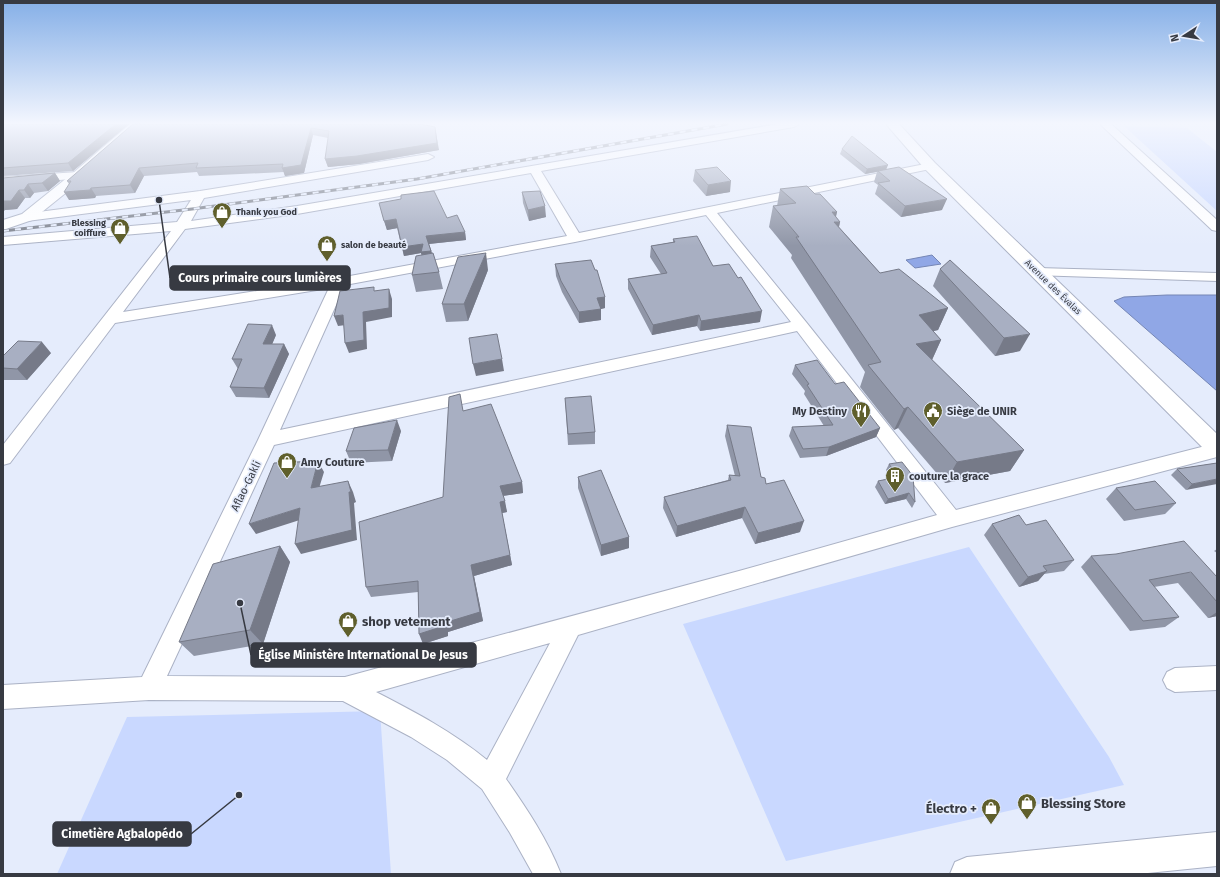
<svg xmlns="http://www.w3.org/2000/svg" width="1220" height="877" viewBox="0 0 1220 877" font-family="'Fira Sans',sans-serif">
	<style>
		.green { fill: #c9d8ff }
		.water { fill: #90a7e6; stroke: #7586b5 }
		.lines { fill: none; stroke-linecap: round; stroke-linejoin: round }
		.street-casing { stroke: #abb2c5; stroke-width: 2 }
		.secondary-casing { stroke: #abb2c5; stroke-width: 2 }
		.street { fill: #fff; fill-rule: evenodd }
		.secondary { fill: #fff; fill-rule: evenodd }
		.rail-casing { stroke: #7d828d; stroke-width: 3 }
		.rail { stroke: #e5ecfc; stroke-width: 2; stroke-dasharray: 6; stroke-linecap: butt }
		.wall { fill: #9096a7 }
		.shaded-wall { fill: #767a88 }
		.building { fill: #a8afc2; stroke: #767a88 }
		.labels { text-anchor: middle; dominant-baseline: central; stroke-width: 3.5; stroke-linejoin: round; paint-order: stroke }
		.far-poi-label { font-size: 9px; font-weight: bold; fill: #373a42; stroke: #e5ecfc; text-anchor: start }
		.far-street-label { font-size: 9px; fill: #373a42; stroke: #e5ecfc }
		.poi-label { font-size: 11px; font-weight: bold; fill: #373a42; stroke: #e5ecfc; text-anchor: start }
		.street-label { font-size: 11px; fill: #373a42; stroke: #e5ecfc }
		.near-poi-label { font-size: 13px; font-weight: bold; fill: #373a42; stroke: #e5ecfc; text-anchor: start }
		.leader { fill: none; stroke: #373a42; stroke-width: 1.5 }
		.callout-dot { fill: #373a42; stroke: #e5ecfc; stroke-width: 1.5 }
		.callout { fill: #373a42; stroke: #373a42; stroke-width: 1.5 }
		.callout-label { font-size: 12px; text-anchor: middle; font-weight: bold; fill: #fff }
	</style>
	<rect width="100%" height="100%" fill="#e5ecfc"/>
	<path class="green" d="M1124,126L1187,128L1217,152V211Z
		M969,547L1109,757L1124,785L786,861L683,624Z
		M380,711L391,874H57L127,717Z"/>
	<path class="water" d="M932,255L941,264L915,268L906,260Z
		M1167,295H1217V391L1114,301L1124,297Z"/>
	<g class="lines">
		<g class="street-casing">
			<path id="street" d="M778,124H799L794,127L541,171L579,233L930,163L934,164L936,166L934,168L930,169L717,213L806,322L956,510L1217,443V457L952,527L578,635L506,779C527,809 547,839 561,874H533L510,833L482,789L447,760L411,737L343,701L149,700L3,709V685L142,677L258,440L329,288L115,323L10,463L3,465V445L171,231L3,245V237L177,222L191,200L27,221L23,220L21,217L23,214L200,191L428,154L434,157L428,160L204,198L191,221L297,206ZM531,173L567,236L339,278L123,312L185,229L297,214ZM706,215L791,322L280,430L345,285L575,242ZM797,331L937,515L739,571L345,677L167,676L274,445ZM550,643L487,760C453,732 415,712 376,692Z
				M1100,124H1111L1217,220V231L1212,230Z
				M78,172L82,174L84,176L82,178L3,185V177Z
				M1038,268L1217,273V281L1033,275L1031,272L1033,269Z
				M1217,666V690L1175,692L1167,688L1163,680L1167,672L1175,668Z"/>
		</g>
		<g class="secondary-casing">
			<path id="secondary" d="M130,124H143L83,179L32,220L3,230V220L22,214L73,173Z
				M886,124H899L935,163L1217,434V456L1209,454L925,169Z
				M1217,832V866L1138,874H950L955,862L967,857Z"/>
		</g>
		<use href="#street" class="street"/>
		<use href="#secondary" class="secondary"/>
		<g class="rail-casing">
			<path id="rail" d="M3,231L192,209L417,179L727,124"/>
		</g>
		<use href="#rail" class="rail"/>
	</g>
	<path class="wall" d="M3,124H129L73,171L3,176Z
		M133,124H420L439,150L359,164L328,167L325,159L328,138L313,135L304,173L285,176L284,172L199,176L197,172L144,176L135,193L96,196L95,198L69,200V184L67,181Z
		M842,149L886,170L942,210L901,217L875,194L878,185L874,182L877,172L865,174L840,154Z
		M695,170L730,192L706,196L693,181Z
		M55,173L60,181L48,191L34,193L30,198H25L17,209L5,210L3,178Z
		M780,189L815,194L837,212L836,217L840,222L839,227L880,273L948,308L938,330L933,331L941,340L932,360L1024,450L1010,471L945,483L898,428L894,430L860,387L865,372L791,258L792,255L769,227L773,206H777Z
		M522,192L546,217L529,221L523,203Z
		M379,203L447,218L465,232L466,240L429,244L439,272L443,289L416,292L412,275L422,255L421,253L404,256L397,228L387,230Z
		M673,239L713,266L760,322L700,331L697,326L652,335L628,289V279L661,274L650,257L651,246L673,242Z
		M555,264L605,297V308L600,309L601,320L579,323L562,292L556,276Z
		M940,269L1020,351L995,356L933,286Z
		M488,270L468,321L446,322L442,304Z
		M276,335L272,344H284L289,354L269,398L236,397L230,387L238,369L232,359Z
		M51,353L27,380H3V356Z
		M795,365L835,384L880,428L876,437L826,456L800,458L789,436L792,427L824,426L804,394L805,391L792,374Z
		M565,398L595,432V444L568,445Z
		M464,411L522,482L523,493L503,496L507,512L502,513L512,565L474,576L483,621L448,632V636L423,644L418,592L371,597L366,587L443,497Z
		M727,425L761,477L800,532L755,544L742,518L676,537L663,508L664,497L728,480L729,475L735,476L725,436Z
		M401,431L392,461L351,463L346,451Z
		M1217,463L1186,490L1171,475L1177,469Z
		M889,464L915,502L912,508L906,499L885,504L875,487L878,481L892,478L886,470Z
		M578,477L629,537V548L601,556L578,488Z
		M1116,488L1176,503L1165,514L1124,521L1106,499Z
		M992,524L1026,525L1074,560L1064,571L1044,574L1038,581L1019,587L984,535Z
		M280,546L290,562L263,644L194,656L179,642Z
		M1217,549V553L1214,551Z
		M1091,556L1217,577V616L1208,618L1178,583L1154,587L1179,617L1165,627L1130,631L1081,567Z"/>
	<path class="shaded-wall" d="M116,124H129L73,171L68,163Z
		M435,127L439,150L359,164L328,167L325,159Z
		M311,128L313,135L304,173L285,176L282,168Z
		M888,165L886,170L865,174L867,169Z
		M139,168L144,176L135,193L130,185Z
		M55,173L60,181L48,191L42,183Z
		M731,181L730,192L706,196L708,185Z
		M28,184L34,193L30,198L24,190Z
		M91,188L96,196L95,198L69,200L64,192Z
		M19,190L25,198L17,209L5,210L3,212V201Z
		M947,199L942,210L901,217L905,206Z
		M545,206L546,217L529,221L528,210Z
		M832,212H837L831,232Z
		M396,219L398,228L387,230L384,221Z
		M834,222H840L835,242Z
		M465,232L466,240L428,244L426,236Z
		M423,244L431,251L433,259L423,261L421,253L404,256L402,247Z
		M486,253L488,270L468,321L464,304Z
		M389,289L392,299V317L366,322L367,349L349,353L345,343L363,312Z
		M605,297V308L597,310V298Z
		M948,308L938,330L910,337L919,315Z
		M601,309V320L579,323V312Z
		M762,311L760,322L700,331L701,321Z
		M343,315L346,325L338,326L334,316Z
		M699,315L697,326L652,335L653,325Z
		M272,325L276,335L268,354L263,344Z
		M1030,334L1020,351L995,356L1004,338Z
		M941,340L931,362L916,344Z
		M42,342L51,353L27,380L17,369Z
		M284,344L289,354L269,398L264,388Z
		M502,359L504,371L476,376L473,364Z
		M908,407L898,428L894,430L904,409Z
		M397,420L401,431L392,461L388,450Z
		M880,428L876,437L826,456L829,447Z
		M1024,450L1010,471L945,483L957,462Z
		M318,461L324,472L316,498L311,488Z
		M1217,479V484L1186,490L1192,484Z
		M348,481L353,492L356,502L354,503L357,540L301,554L295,544Z
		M522,482L523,493L502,496L500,486Z
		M909,493L906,499L885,504L888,499Z
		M505,501L507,512L502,513L512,565L474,576L483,621L448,632V636L423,644L419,634L444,623L500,502Z
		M745,507L742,518L676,537L677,526Z
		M300,508L306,518L256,534L249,524Z
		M804,521L800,532L755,544L758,533Z
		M629,537V548L601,556V545Z
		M280,546L290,562L263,644L250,630Z
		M1047,571L1038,581L1019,587L1028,577Z
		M1217,612V616L1208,618Z"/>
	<path class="building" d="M3,124H116L68,163L3,168Z
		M133,124H420L435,127L437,143L357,156L325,159L329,131L311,128L301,165L282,168L283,164L196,168L198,163L139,168L130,185L91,188L90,190L64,192L71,181H67Z
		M852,136L888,165L867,169L842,149Z
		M717,167L731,181L708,185L695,170Z
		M899,167L947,199L905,206L878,183L890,181L878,171Z
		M55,173L42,183L28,184L24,190H19L11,201H3V178Z
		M807,186L815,194H820L837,212H832L840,222H834L880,273L899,269L948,308L919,315L941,340L916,344L1024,450L957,462L908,407L904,409L868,365L881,362L796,237H799L773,206L796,203L780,189Z
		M434,191L447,218L457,215L465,232L426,236L431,251L421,252L423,244L402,247L396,219L384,221L379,203L401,199V195Z
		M540,191L545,206L528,210L522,192Z
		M697,236L713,266L729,264L738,278L741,277L762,311L701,321L699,315L653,325L628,279L667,273L651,246L675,242L673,239Z
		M433,253L439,272L412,275L416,256Z
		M486,253L464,304H442L458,257Z
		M591,260L595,270H597L605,297L597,298L601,309L579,312L561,281L555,264Z
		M950,260L1030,334L1004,338L940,269Z
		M374,287V291L389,289V308L363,312L364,340L345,343L343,315L334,316L340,291Z
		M248,324L272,325L263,344H284L264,388L230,387L242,359H232Z
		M497,334L502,359L473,364L469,338Z
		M18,341L42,342L17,369L3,368V356Z
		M817,360L835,384L844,382L880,428L829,447L803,449L792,427L833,425L807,385L809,384L795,365Z
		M460,394L463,411L491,404L522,482L500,486L505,501L500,502L510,555L471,565L480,612L444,623V626L419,634L418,581L366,587L359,522L443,497L449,397Z
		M591,396L595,432L568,434L565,398Z
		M397,420L388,450L346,451L354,428Z
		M727,425L751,427L761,477L765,478L766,484L784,480L804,521L758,533L745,507L677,526L664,497L731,480L729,475L740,476Z
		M318,461L311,488L348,481L351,492H349L352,530L295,544L300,508L249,524L274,463Z
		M902,462L913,476L915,502L909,493L888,499L878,481L898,477L889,464Z
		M1217,463V479L1192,484L1177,469Z
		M601,470L629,537L601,545L578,477Z
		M1155,481L1176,503L1135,510L1116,488Z
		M1019,515L1026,525L1046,520L1074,560L1043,566L1047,571L1028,577L992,524Z
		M1184,541L1217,577V602L1191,572L1149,580L1179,617L1143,621L1091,556L1116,554Z
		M280,546L250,630L179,642L213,564Z"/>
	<linearGradient id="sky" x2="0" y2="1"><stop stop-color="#85afe7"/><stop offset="0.5" stop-color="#f3f6fe"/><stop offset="1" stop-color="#f3f6fe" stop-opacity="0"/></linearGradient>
	<rect width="1220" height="246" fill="url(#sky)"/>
	<defs>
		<g id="shop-pin" transform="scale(1)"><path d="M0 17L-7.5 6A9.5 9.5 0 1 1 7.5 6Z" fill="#5f5f2c" stroke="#e5ecfc"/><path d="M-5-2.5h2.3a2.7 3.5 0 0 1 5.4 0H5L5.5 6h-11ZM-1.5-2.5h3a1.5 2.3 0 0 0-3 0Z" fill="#fff"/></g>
		<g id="restaurant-pin" transform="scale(1)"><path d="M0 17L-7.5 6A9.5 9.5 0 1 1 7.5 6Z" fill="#5f5f2c" stroke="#e5ecfc"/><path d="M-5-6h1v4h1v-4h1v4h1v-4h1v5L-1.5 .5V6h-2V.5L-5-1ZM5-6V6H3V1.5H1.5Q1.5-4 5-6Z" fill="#fff"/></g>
		<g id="civic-pin" transform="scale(1)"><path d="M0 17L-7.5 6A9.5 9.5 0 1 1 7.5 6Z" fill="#5f5f2c" stroke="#e5ecfc"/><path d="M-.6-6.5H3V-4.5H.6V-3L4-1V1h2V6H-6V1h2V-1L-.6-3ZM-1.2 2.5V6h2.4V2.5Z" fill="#fff"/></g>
		<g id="building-pin" transform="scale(1)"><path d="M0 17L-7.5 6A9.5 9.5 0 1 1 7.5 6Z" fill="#5f5f2c" stroke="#e5ecfc"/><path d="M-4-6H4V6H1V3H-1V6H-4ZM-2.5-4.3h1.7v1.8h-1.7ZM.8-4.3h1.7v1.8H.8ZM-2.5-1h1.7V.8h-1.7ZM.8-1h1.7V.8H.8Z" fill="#fff"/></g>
	</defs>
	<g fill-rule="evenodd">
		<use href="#shop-pin" x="222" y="212"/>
		<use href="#shop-pin" x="120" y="228"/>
		<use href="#shop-pin" x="327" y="245"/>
		<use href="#restaurant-pin" x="861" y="411"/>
		<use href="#civic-pin" x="933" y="411"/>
		<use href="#shop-pin" x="287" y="462"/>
		<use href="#building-pin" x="895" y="476"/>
		<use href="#shop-pin" x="348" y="621"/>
		<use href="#shop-pin" x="1027" y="803"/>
		<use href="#shop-pin" x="991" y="808"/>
	</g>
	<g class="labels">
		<g class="far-poi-label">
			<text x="236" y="212">Thank you God</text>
			<text x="106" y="223" text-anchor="end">Blessing<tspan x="106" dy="10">coiffure</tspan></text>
			<text x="341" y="245">salon de beauté</text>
		</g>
		<g class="far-street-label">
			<text transform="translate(1053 287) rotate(44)">Avenue des Évalas</text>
		</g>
		<g class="poi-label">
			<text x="847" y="411" text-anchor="end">My Destiny</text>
			<text x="947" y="411">Siège de UNIR</text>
			<text x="301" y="462">Amy Couture</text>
			<text x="909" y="476">couture la grace</text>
		</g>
		<g class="street-label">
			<text transform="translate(246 486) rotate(-64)">Aflao-Gakli</text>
		</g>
		<g class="near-poi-label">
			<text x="362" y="621">shop vetement</text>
			<text x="1041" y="803">Blessing Store</text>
			<text x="977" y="808" text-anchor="end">Électro +</text>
		</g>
	</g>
	<path class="leader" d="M159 200L170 278M240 603L251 655M239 795L191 834"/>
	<g class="callout-dot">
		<circle cx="159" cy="200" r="4"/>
		<circle cx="240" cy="603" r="4"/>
		<circle cx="239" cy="795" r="4"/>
	</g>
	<g class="callout">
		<rect x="170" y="266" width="180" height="24" rx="4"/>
		<rect x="251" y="643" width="225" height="24" rx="4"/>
		<rect x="53" y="822" width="138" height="24" rx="4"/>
	</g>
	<g class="callout-label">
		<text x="260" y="282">Cours primaire cours lumières</text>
		<text x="363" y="659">Église Ministère International De Jesus</text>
		<text x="122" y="838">Cimetière Agbalopédo</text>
	</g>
	<rect width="1220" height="877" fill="none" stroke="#373a42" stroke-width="8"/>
	<g transform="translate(1184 36) rotate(258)" stroke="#e5ecfc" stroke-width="3" paint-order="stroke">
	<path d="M0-3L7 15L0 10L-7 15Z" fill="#373a42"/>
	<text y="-6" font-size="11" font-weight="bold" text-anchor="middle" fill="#373a42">N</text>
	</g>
</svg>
